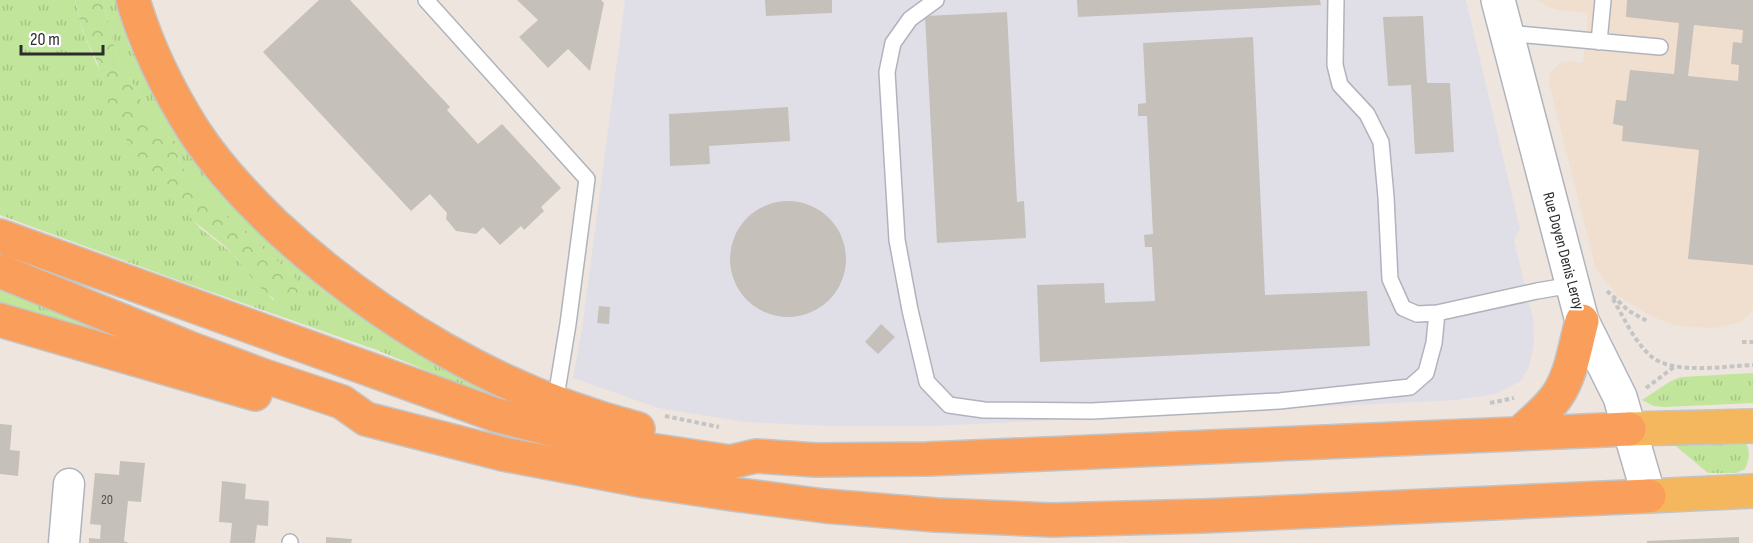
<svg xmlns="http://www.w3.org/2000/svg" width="1753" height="543" viewBox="0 0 1753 543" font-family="'Sofia Sans Condensed',sans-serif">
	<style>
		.industrial { fill: #e0dfe7 }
		.education { fill: #f0dfce }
		.grass { fill: url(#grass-tufts) }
		.forest { fill: url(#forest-crowns) }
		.building { fill: #c6c0ba; fill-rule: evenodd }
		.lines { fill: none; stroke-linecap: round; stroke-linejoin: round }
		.service-casing { stroke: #afb4bc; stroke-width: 18 }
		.minor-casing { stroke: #afb4bc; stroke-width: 33 }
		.tertiary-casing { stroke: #afb4bc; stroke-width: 36 }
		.primary-casing { stroke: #c4c4c4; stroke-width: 36 }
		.trunk-casing { stroke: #c4c4c4; stroke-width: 36 }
		.path { stroke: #c4c4c4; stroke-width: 4; stroke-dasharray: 4.5 3; stroke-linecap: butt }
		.service { stroke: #fff; stroke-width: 15 }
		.minor { stroke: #fff; stroke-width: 30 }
		.tertiary { stroke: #fff; stroke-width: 33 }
		.primary { stroke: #f4b75e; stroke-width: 33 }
		.trunk { stroke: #fa9e5c; stroke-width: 33 }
		.labels { text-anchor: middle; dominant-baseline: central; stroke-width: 4.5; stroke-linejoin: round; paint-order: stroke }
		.number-label { font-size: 14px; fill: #525150 }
		.street-label { font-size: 16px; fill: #2c2c2c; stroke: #fff }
	</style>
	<defs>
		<pattern id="grass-tufts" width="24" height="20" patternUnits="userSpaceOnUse" patternTransform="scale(1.5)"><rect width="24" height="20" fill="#c1e59b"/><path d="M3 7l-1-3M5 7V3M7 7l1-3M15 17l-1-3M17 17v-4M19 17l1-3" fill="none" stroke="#a6c586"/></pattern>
		<pattern id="forest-crowns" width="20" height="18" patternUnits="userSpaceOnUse" patternTransform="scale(1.5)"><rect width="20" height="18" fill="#c1e59b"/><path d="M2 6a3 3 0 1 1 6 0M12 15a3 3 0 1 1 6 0" fill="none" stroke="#a6c586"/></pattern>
	</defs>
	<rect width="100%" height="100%" fill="#eee5df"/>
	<path class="industrial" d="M625,0H1466L1520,229L1514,240L1533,318L1534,343L1529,367L1521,381L1495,394L1457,400L934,426H827L745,422L658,408L573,378L582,329Z"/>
	<path class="education" d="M1538,0H1753V310L1740,323L1712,328L1693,327L1675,325L1652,317L1617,295L1596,269L1549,83L1550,74L1559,63L1569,61L1583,63L1588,13L1559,10L1548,7Z"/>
	<path class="grass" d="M0,0H75L82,30L97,65L158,181L200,228L233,254L256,282L273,300L293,275L221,212L184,170L171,139L144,106L132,82L118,63L103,0H118L129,45L188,146L518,399L498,400L377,350L180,281L0,215Z
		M0,287L161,348L0,309Z
		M1753,373V403L1665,407L1654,406L1642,400L1671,381L1681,377Z
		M1742,438C1751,447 1750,458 1745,469L1736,473H1708L1671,442Z"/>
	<path class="forest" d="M75,0H103L118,63L132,82L144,106L171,139L184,170L221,212L293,275L306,292C276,323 252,275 234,255C217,237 195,225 179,207C154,179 121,139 109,105C104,92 102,78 98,65C94,53 87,43 83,31C79,21 78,10 75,0Z"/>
	<path class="building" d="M319,0H350L450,107L447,110L478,144L502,124L561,188L541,207L544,211L524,230L521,226L500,245L483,227L476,234L456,231L446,219L447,213L430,194L411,211L263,52Z
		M517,0H601L604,3L590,71L568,49L548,68L519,37L538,20Z
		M765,0H832V13L766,16Z
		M1077,0H1320L1321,5L1078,17Z
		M1627,0H1753V265L1688,259L1699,150L1622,141L1623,126L1613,124L1616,100L1626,101L1630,70L1674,74L1679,23L1626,17ZM1694,25L1743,30L1742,43L1733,42L1731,64L1739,65L1738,81L1688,76Z
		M1007,12L1017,202L1024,201L1026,238L937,243L925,16Z
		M1423,16L1427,83H1450L1454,152L1415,154L1411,85L1388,86L1383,17Z
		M1253,37L1265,295L1367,291L1370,346L1040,362L1037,285L1104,283L1105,303L1155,301L1152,247H1145L1144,235L1153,234L1147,116H1138V104L1146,103L1143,43Z
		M788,107L790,141L709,146L710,164L670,166L669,114Z
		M730 259a58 58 0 1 1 116 0a58 58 0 1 1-116 0Z
		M599,306L610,307L609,324L597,323Z
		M881,324L895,337L878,354L865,342Z
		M0,424L12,425L10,450L20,451L18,476L0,474Z
		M120,461L145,463L141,502L128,501L124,541L129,543H89V538L100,539L101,525L90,524L95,473L119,475Z
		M222,481L246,484L245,499L269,501L268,526L257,525L255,543H230L232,523L219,522Z
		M326,537L352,539L351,543H326Z
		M1739,537V543H1647V541Z"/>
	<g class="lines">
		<g class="service-casing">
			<path id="service" d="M426,0L587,179L568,324L555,403
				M936,0L910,19L893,43L887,72L897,240L910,310L927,382L949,405L984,410L1092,411L1279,401L1410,387L1426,373L1434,343L1437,313L1537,291L1572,285
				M1336,0L1335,65L1340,85L1367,114L1381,142L1386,197L1390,279L1403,308L1417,314L1437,313
				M1506,33L1660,47
				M1599,42L1603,0
				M290,543V542"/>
		</g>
		<g class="minor-casing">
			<path id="minor" d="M64,543L69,484"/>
		</g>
		<g class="tertiary-casing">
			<path id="tertiary" d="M1498,0L1582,321L1620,397L1649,496"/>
		</g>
		<g class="primary-casing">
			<path id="primary" d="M1629,429L1753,426
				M1649,496L1753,491"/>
		</g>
		<g class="trunk-casing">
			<path id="trunk" d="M133,0C147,47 168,90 194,131C216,165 245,196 274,224C376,319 502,394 638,429
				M0,236L496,415L550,429L617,445L730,462L756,456L816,460L927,459L1629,429
				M0,271L189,348L264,376L342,402L366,419L503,454L645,481L732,494L825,506L936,515L1052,520L1203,516L1649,496
				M0,320L255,394
				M1520,433C1532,422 1547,410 1557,396C1572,374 1575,346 1582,321"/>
		</g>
		<path class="path" d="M1607,291L1629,311L1647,321
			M1613,299C1624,318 1635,343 1652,357C1675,375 1725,366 1753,365
			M1742,342H1753
			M1646,388L1674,367
			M1490,403L1514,398
			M665,416L719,427"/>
		<use href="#service" class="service"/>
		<use href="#minor" class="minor"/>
		<use href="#tertiary" class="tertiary"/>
		<use href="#primary" class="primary"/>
		<use href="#trunk" class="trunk"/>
	</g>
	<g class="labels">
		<g class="number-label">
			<text x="107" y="499">20</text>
		</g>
		<g class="street-label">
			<text transform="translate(1563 251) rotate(75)">Rue Doyen Denis Leroy</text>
		</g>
	</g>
	<path d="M21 45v9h82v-9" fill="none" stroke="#2c2c2c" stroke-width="3"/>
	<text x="30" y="45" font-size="18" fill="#2c2c2c" stroke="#ffffff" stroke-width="4.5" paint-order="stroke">20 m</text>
</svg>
